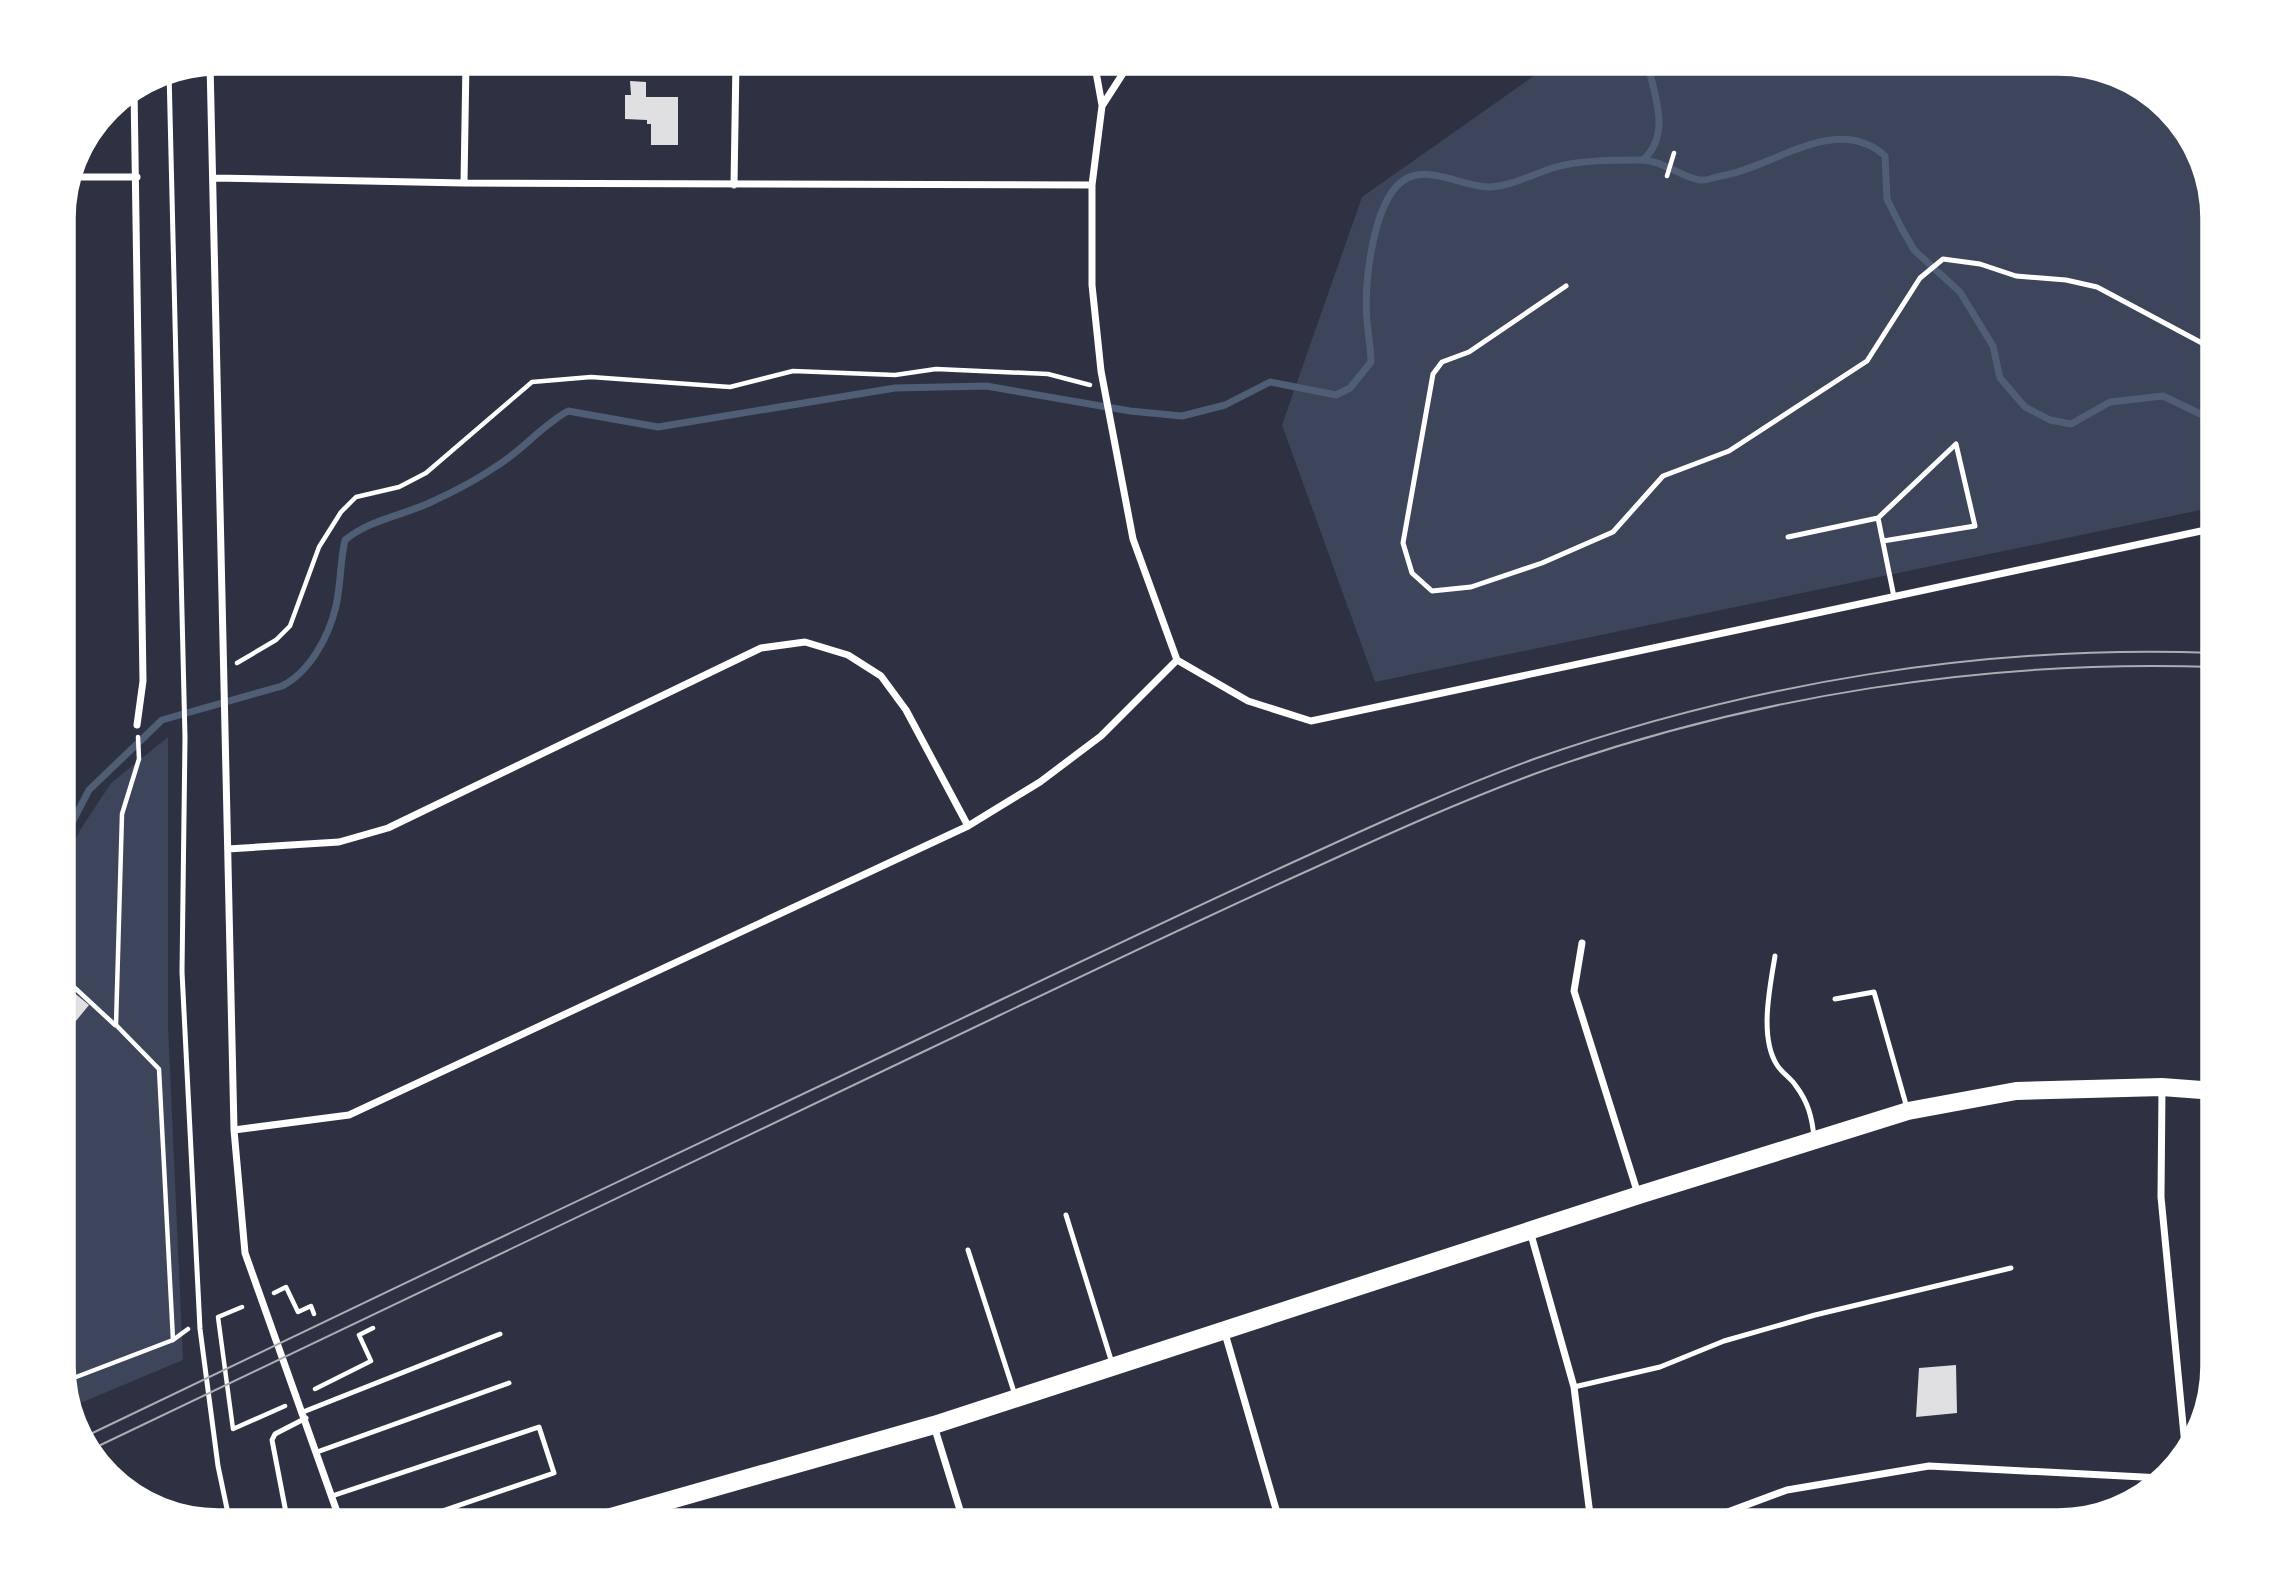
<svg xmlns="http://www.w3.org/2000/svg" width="2276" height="1584" viewBox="0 0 2276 1584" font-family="Mulish,sans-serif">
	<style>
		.green { fill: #3c4559 }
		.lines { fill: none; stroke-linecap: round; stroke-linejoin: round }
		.stream { stroke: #4f5d75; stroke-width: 7 }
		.building { fill: #e0e0e3 }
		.path { stroke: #fff; stroke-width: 4.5 }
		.service { stroke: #fff; stroke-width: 5 }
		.minor { stroke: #fff; stroke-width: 7 }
		.primary { stroke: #fff; stroke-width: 18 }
		.tram { stroke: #abadb3; stroke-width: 2 }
		.rim { fill: none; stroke: #fff; stroke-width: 3.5 }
	</style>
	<rect width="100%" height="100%" fill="#2d3142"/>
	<path class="green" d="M1555,61H2059L2146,88L2198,148L2215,217V507L1375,682L1282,425L1362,197Z
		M168,737V1025L183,1360L71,1407L62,1377V869L80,830L111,783Z"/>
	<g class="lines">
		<path class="stream" d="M1643,160C1672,134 1654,95 1647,61
			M62,842L89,790L162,720L282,686C310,672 329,636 336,606C341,584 340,561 345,540C369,520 401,516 429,503C451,493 475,481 495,467C522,451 541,426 568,411L658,427L895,388L986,386L1130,411L1182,416L1225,405L1270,382L1336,395L1350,388L1371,362C1371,348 1368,335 1367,320C1364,285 1372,216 1395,188C1421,157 1460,188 1490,187C1512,186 1535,173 1556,167C1581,160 1614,160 1640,160C1663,160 1680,177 1700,180C1706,181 1715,177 1721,176C1773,168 1836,112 1885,156L1887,199L1902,229L1914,250L1960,292L1993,346L2000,378L2025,407L2050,420L2071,424L2110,402L2163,396L2215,421"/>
	</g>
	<path class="building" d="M630,81L646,82V97H678V145H651V124H647V120L625,119V95H631Z
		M66,986L89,1005L62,1038V991Z
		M1956,1365L1957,1413L1916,1417L1919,1368Z"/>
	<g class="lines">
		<path class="path" d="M1667,176L1674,153
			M237,663L276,640L290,626L319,547L341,512L356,497L399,487L426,473L532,382L591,377L730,387L793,371L895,375L936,369L1048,374L1090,385
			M62,976L115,1025
			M274,1293L286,1287L298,1312L311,1306L314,1314
			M242,1307L218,1317L233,1429L285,1406
			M173,1340L188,1329
			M63,1382L173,1340L159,1069L116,1025L122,814L139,759L138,737
			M315,1389L371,1361L359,1335L373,1328"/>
		<path class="service" d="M169,71L185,738L182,972L200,1329L218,1466L230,1523
			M1566,286L1469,352L1442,362L1433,374L1403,543L1412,573L1432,591L1471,587L1542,563L1613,532L1663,476L1729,451L1867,361L1920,278L1943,259L1980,264L2016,276L2066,280L2097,287L2215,350
			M1878,518L1956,444L1975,526L1883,541
			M1788,537L1878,518L1894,597
			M1775,956C1770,987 1759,1037 1777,1065C1782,1073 1791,1078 1796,1086C1808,1102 1812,1117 1814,1137
			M1835,999L1874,992L1907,1108
			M1066,1215L1112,1363
			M968,1250L1015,1395
			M1574,1387L1660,1367L1724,1341L1815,1315L2011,1268
			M303,1412L500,1334
			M317,1452L509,1383
			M332,1496L539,1427L554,1473L407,1523
			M288,1523L272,1440L275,1434L306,1418"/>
		<path class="minor" d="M1094,61L1102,105
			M1131,61L1102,106L1092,185V285L1101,371L1133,539L1177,660L1248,701L1311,721L2215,528
			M210,63L234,1130L245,1253L341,1523
			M134,89L143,681L137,725
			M69,177H137
			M213,178L464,183L1092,185
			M464,183L466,61
			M734,185L736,61
			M228,849L339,842L388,828L761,648L805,642L848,655L881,676L906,710L968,826
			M1582,943L1574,991L1638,1194
			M2162,1088L2161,1197L2186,1456
			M234,1130L349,1115L968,826L1040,782L1101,736L1177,660
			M1530,1231L1574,1387L1591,1523
			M1224,1330L1280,1523
			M934,1426L964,1523
			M1698,1523L1787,1490L1929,1466L2162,1478"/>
		<path class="primary" d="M590,1523L934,1425L1639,1195L1908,1111L2016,1091L2162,1087L2215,1091"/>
		<path class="tram" d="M80,1439C361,1303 643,1170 925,1036C1053,975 1181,913 1311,854C1385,820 1458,787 1534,759C1750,683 1986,644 2215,653
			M88,1451C367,1315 648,1182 929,1049C1057,988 1185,926 1314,868C1388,834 1461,801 1537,773C1751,696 1987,659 2215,667"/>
	</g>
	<path d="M0 0H2276V1584H0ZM218 74H2058A144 144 0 0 1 2202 218V1366A144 144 0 0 1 2058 1510H218A144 144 0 0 1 74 1366V218A144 144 0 0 1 218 74Z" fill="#fff" fill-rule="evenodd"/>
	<path class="rim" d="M218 74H2058A144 144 0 0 1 2202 218V1366A144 144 0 0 1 2058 1510H218A144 144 0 0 1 74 1366V218A144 144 0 0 1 218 74Z"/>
</svg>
